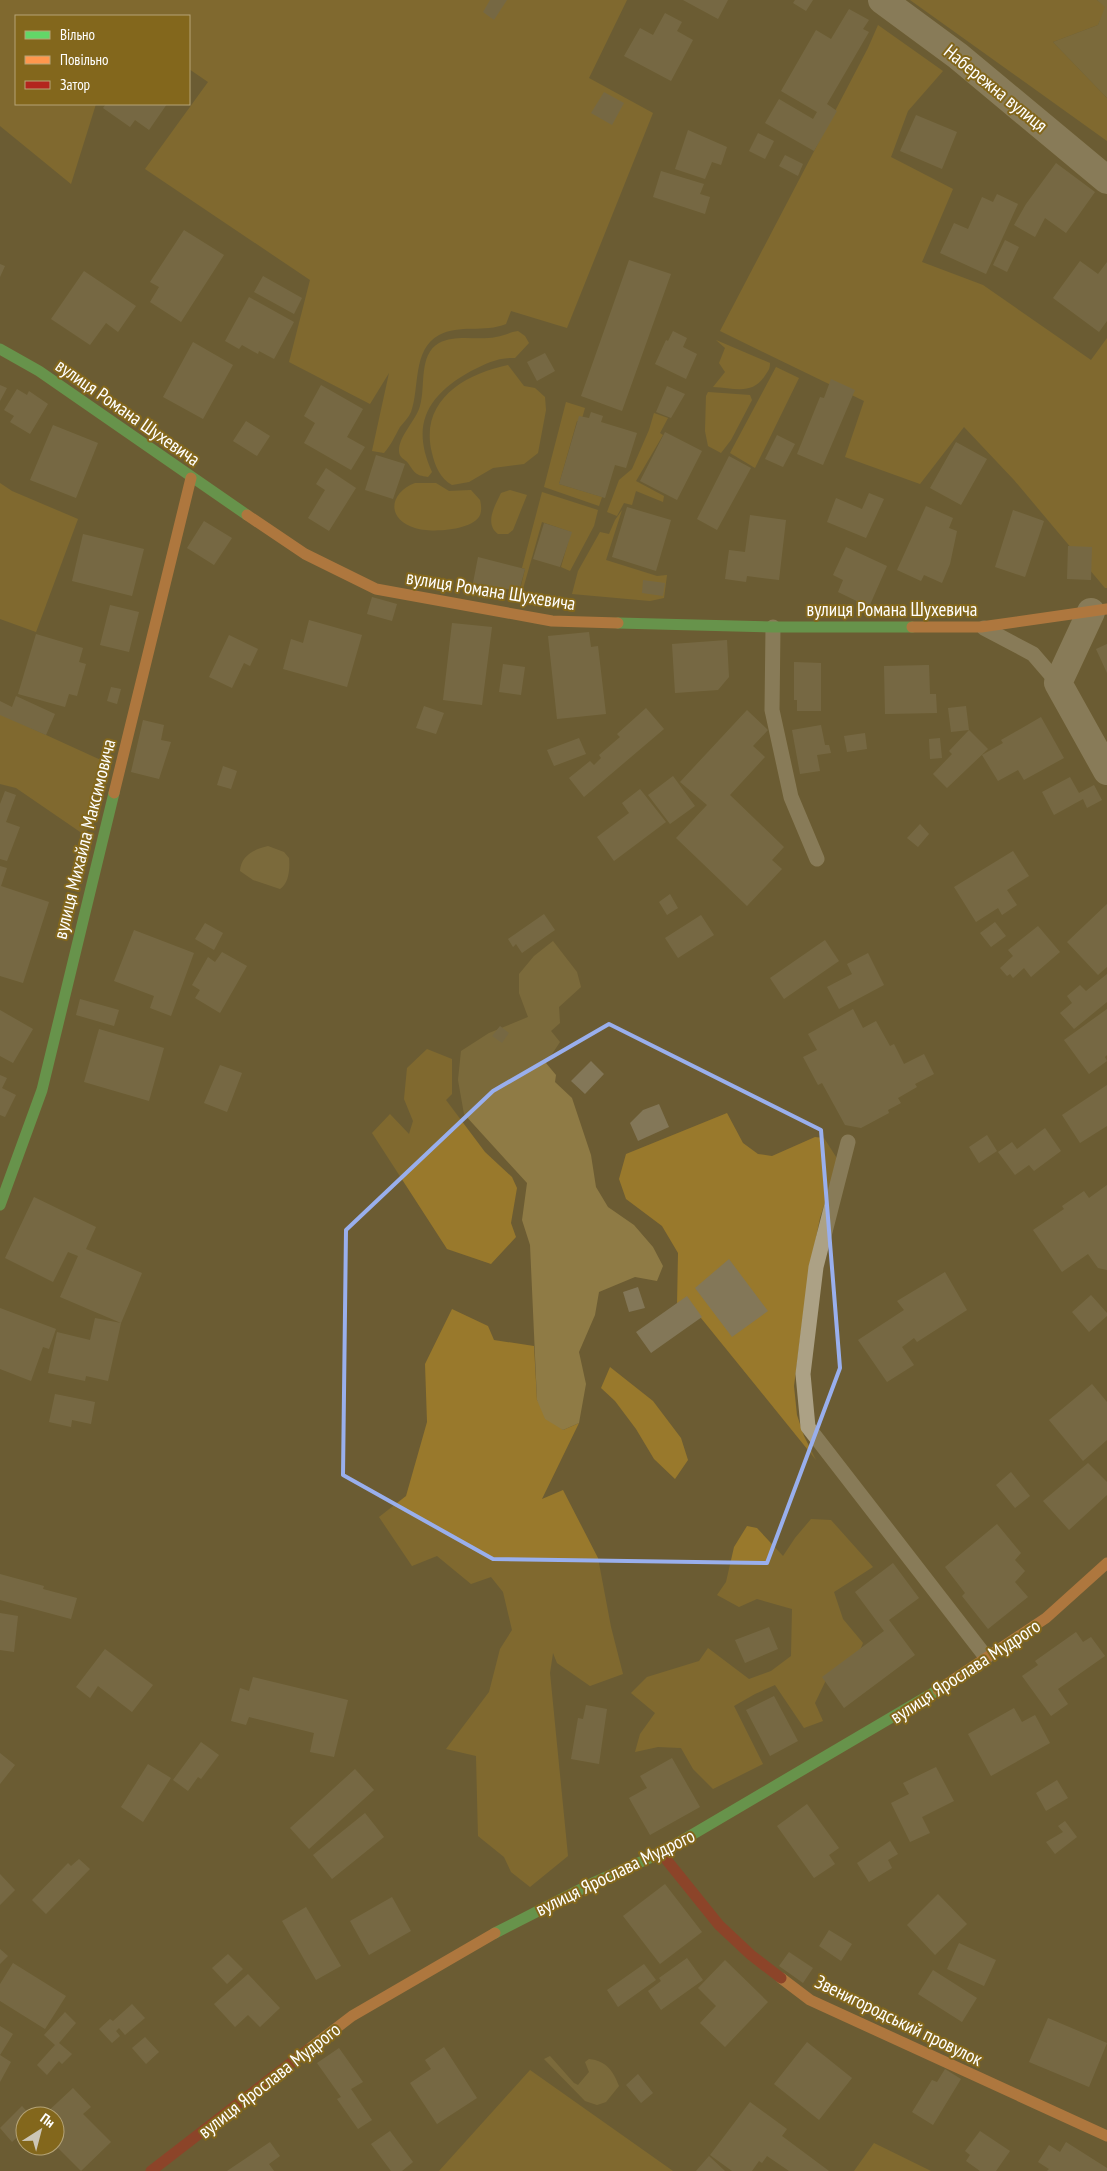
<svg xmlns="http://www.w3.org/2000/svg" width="1107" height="2171" viewBox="0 0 1107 2171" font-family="'PT Sans Narrow',sans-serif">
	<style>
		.green { fill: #99792c }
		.water { fill: #8f7b45 }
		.building { fill: #837758 }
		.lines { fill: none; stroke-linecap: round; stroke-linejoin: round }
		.lane { stroke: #aca185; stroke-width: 15 }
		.street { stroke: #aca185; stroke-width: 28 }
		.fast { stroke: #63d668; stroke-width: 11 }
		.slow { stroke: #ff974d; stroke-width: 11 }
		.jam { stroke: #b3261e; stroke-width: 11 }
		.marked { fill: none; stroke: #99afed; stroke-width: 4; stroke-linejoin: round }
		.labels { text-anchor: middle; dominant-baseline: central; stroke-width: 4; stroke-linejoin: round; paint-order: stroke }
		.street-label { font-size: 19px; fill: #fff; stroke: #83671c }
	</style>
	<rect width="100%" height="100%" fill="#6c5c33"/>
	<path class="green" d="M0,0H627L589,78L653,113L567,328L511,311L506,324C484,333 459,324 439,335C412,350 420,387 411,412C409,417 404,422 400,427C395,436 391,445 384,453L372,451L389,373L370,404L289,362L310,280L145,169L208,82L189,69V16H16V104H96L71,184L0,126Z
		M910,0H1097L1106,7L1098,25L1053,42L1107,98V141Z
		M878,25L943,71L908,111L891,157L953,189L922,262L983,285L1091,360L1107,338V588H1105L1014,480L964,427L920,484L845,457L864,401L720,331L868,48Z
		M518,331L525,336L529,343L515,358C498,357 485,364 471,371C428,395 410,424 432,472L428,477C415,475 415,473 408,463C405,459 399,458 399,451C399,435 416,421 420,406C426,387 418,355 439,343C457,334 478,341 496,337C504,336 510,332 518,331Z
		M716,340L770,363C770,368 769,370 766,374C753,396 736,388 713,387L725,372L719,363L725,348Z
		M508,365L524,386L535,388L545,397L546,410L538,453L524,464L493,468L469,482L452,485C440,478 435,466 432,453C419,401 464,374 508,365Z
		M776,367L799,378L755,468L730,453Z
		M708,392L750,395L752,400L731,440L721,453L708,446L705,431L706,396Z
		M566,402L585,408L581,422L577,421L559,484L602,497L599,506L544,487Z
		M654,413L668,418L660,433L663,435L636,481L664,496L663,502L636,491L632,505L624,503L617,516L607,512L619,480L632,469L649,430Z
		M0,483L12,491L78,519L36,632L0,619Z
		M415,483H436L449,491L471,490L480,500C481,504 482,510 480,515C473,531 429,533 415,528C386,519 389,493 415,483Z
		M510,490L527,495L513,530L508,534H498C484,523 495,506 501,493Z
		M542,492L598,510L594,526L570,571L561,567L571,532L542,522L523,589L520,590L525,569L522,568Z
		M622,510L606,560L657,576L667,575L664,598L650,601L572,594L578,571L600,532L609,534L615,520Z
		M0,714L103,761L86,836L16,788L0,784Z
		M427,1049L452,1059V1094L446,1100L485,1152L512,1177L517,1188L511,1223L516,1237L491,1264L447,1249L372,1133L390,1114L409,1134L413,1121L404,1099L407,1068Z
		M727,1113L743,1143L758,1154L772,1156L815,1137L824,1138L838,1160L820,1218L808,1278L794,1386L797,1415L804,1436L816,1460L688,1302L677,1305L678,1253L662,1226L626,1199L619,1179L626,1154Z
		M452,1309L488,1326L494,1340L534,1346L537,1400L563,1430L579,1423L542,1499L563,1490L598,1558L611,1627L623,1674L590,1686L557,1663L553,1653L550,1673L568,1856L530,1887L511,1872L504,1857L478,1836L476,1756L446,1749L489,1692L500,1649L512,1630L503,1592L491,1577L471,1584L437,1556L412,1566L379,1517L406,1496L427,1422L425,1364Z
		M610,1367L653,1401L681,1438L688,1460L675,1479L654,1459L636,1429L615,1401L601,1388Z
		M811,1519L831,1520L873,1567L834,1592L843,1619L863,1643L852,1669L826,1680L815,1703L823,1721L804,1728L775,1685L755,1694L734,1706L763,1764L713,1789L693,1769L681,1748L658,1747L635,1752L640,1734L655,1713L631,1693L647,1677L699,1661L708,1648L749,1679L771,1671L791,1656L792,1609L757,1599L739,1607L717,1595L726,1582L734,1547L747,1526L757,1528L783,1556L795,1538Z
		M530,2070L673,2171H439Z
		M874,2143L931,2171H854Z"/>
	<path class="water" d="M1097,0H1107V98L1053,42L1098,25L1105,7Z
		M268,846L284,852L289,858C290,869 289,883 280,889L253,880L240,871C241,855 255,849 268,846Z
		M553,941L577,972L581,987L559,1007L560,1023L551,1031L560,1042L546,1063L556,1075L555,1082L572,1098L591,1155L596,1187L608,1207L634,1225L653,1247L663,1266L657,1281L635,1277L599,1292L595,1315L579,1352L586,1384L579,1423L563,1430L545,1419L537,1400L530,1245L522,1220L527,1183L464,1114L458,1080L461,1051L489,1033L528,1017L519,993V974L534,956Z
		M550,2056L574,2083L578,2085L589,2072L585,2062L589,2059C607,2061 613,2071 619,2086L606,2102L597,2105L585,2101L544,2059Z"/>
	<path class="building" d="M490,0H507L494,20L483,12Z
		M683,0H728L718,19Z
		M795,0H813L806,11L793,3Z
		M849,9L869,20L863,29L869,32L827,104L837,111L814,151L765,123L779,99L813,119L817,112L781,91L816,30L831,39Z
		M665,13L682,22L677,31L693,40L671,81L624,56L640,28L653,35Z
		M604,92L624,103L612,125L591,113Z
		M106,104H167L149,130L135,120L130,127L103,108Z
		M916,115L957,132L942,169L900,151Z
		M688,130L727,147L721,165L712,162L705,179L675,169Z
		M758,133L774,141L765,159L749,151Z
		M785,155L803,164L798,176L779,166Z
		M1056,163L1095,192L1066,233L1045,218L1035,237L1014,225L1026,204Z
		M661,171L704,184L700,194L710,197L705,214L653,197Z
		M997,194L1018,204L986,274L940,253L954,223L968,229L982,197L993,202Z
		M184,230L224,255L181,322L150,302L159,287L150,282Z
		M1005,240L1019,247L1007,272L993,265Z
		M629,260L671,274L622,411L581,396Z
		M1080,261L1098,274L1107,262V321L1099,332L1053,298Z
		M0,264L5,266L0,277Z
		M84,271L136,306L118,332L106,323L90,345L51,319Z
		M263,276L302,298L294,314L254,292Z
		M249,297L294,322L274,359L259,351L258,354L242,345L239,349L225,341Z
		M673,331L687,338L683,347L697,354L686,379L655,364L666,340L668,341Z
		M193,342L233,365L203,419L163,397Z
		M545,353L555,371L537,381L527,362Z
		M831,379L855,390L823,465L797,454L820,397L824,398Z
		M0,385L7,388L0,401Z
		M321,385L363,409L347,437L365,447L351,470L304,443L315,423L304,416Z
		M667,386L685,394L671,418L656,412Z
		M17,389L27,395L29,391L48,404L30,434L10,422L14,416L4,410Z
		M591,412L603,416L601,422L637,433L626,468L615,465L605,498L559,484L579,416L589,418Z
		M246,421L270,436L257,456L233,441Z
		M53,425L98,443L76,498L30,480Z
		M665,432L702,451L677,500L640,481Z
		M777,435L795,444L783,467L765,459Z
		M956,442L987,459L961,505L930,488Z
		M376,455L405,464L393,499L365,490Z
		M729,456L751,468L717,530L697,519Z
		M326,468L356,488L329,531L308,518L325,490L316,484Z
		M869,493L884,499L866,538L827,522L836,498L862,509Z
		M926,506L953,518L949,528L957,531L950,564L942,583L924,575L921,581L897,570Z
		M627,507L671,520L656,571L612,557Z
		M1013,510L1044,521L1025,577L995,567Z
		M750,515L786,520L779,580L747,576L746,582L725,579L729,550L745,552Z
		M204,521L232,538L214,565L187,548Z
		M544,523L572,532L560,567L533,559Z
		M83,534L144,549L132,596L72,581Z
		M1068,546L1092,547L1091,580L1067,579Z
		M846,547L887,566L869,607L838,592L843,580L833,575Z
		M478,557L525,569L519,591L473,583Z
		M643,580L665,583L663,596L642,593Z
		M372,597L397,604L392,621L367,614Z
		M110,605L139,612L129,652L100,645Z
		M309,620L362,635L347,687L283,669L291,639L303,643Z
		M452,623L492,627L482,705L443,700Z
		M589,632L591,647L598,646L606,714L557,719L548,636Z
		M36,634L83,648L79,662L86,664L77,696L69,694L65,707L18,694Z
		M229,635L258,649L250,666L244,663L232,688L209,677Z
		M727,640L729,677L718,690L675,693L672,644Z
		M1107,644V673L1096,649Z
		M794,662L821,663V711H797V700H794Z
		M503,664L525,667L521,695L499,692Z
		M929,665L930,694H936L937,713L885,714L884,666Z
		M111,687L121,689L117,704L107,701Z
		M16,696L55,714L46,735L0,715V701L12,707Z
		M424,706L444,713L436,734L416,728Z
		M966,706L969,730L951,732L948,708Z
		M646,708L664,729L584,797L569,778L590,761L594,765L601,758L599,755L620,737L617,734Z
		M747,710L768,730L753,746L765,757L730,795L784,847L772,860L782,869L747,906L676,838L707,805L680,782Z
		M1041,717L1064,758L1024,780L1018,770L998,781L982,755L1003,743L1001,740Z
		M143,720L164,725L161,740L171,742L159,779L131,772Z
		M821,725L825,745H829L831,753L817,755L820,771L800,774L792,730Z
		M969,730L988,749L947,788L933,774L952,754L949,751Z
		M865,733L867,749L847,752L844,736Z
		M579,738L586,754L554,766L547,750Z
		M940,738L942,758L930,759L929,739Z
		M223,766L237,771L231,789L217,785Z
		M673,776L695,806L670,824L648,795Z
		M1070,777L1079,793L1094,785L1102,800L1087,808L1083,799L1054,815L1042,792Z
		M640,789L666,822L614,861L597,837L629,813L622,803Z
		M5,791L16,795L6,822L20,827L7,861L0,859V804Z
		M920,824L929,834L918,847L907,838Z
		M1013,851L1029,876L1007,890L1017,905L1002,915L998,908L976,922L954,887Z
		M0,866L7,868L1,886L49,902L23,983L0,976Z
		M670,894L678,908L667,915L659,902Z
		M1107,904V967L1098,975L1067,942Z
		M544,914L555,930L522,953L516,944L513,947L508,939Z
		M701,915L714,935L678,958L665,938Z
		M995,922L1006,936L991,947L980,933Z
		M205,923L223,933L214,950L195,939Z
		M1038,926L1060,952L1031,977L1024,968L1013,978L1010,974L1007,976L1000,968L1013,956L1008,950Z
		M134,930L194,953L171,1016L150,1008L154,996L114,981Z
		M825,940L839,961L784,999L770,978Z
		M222,952L247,966L220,1013L195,998L200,990L192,985L208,957L215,962Z
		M868,953L884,985L839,1009L827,987L852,974L847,964Z
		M1107,974V1002L1074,1029L1060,1013L1072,1003L1067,996L1080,985L1086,991Z
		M80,999L119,1010L114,1026L76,1015Z
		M853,1009L863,1028L876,1021L890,1046L894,1044L904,1064L924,1054L934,1074L915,1084L917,1087L898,1098L901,1103L888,1110L889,1113L861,1128L845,1125L822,1083L818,1085L803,1057L817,1050L808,1034Z
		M1107,1009V1055L1105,1057L1107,1061L1089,1074L1064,1040Z
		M0,1010L33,1029L13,1063L0,1056Z
		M500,1026L509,1033L502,1043L492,1036Z
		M99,1029L164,1048L149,1101L84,1082Z
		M591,1061L604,1074L585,1094L571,1081Z
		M220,1065L242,1073L227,1112L204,1103Z
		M0,1075L7,1078L2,1088L16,1095L5,1117L0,1115Z
		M1107,1085V1126L1080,1143L1062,1115Z
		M659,1104L669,1127L638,1141L630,1123L643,1110Z
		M1045,1128L1061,1151L1034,1171L1029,1165L1015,1175L998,1152L1012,1142L1017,1149Z
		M987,1135L997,1151L979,1163L969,1147Z
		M1107,1185V1270L1098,1268L1088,1254L1062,1272L1033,1230L1064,1209L1062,1206L1084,1191L1089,1198Z
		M34,1197L96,1227L86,1249L142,1273L121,1323L60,1297L78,1256L68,1252L53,1282L5,1258Z
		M729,1259L768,1311L732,1337L695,1288Z
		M945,1272L967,1310L917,1342L914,1338L902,1347L914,1365L887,1382L858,1340L904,1310L897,1301Z
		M638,1287L645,1308L629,1312L623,1292Z
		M1091,1295L1107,1313V1316L1089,1332L1072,1312Z
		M687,1296L702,1317L651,1353L636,1332Z
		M0,1308L56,1329L49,1349L43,1347L31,1381L0,1369Z
		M95,1318L121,1323L108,1381L86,1376L85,1381L48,1373L57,1332L90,1340Z
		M1092,1384L1107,1402V1440L1083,1461L1049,1420Z
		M55,1394L95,1402L91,1424L72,1420L71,1427L49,1422Z
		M1088,1463L1107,1482V1495L1069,1530L1043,1501Z
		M1011,1472L1030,1496L1015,1508L996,1485Z
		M997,1524L1021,1553L1015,1560L1025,1571L1015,1582L1028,1597L988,1629L962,1596L965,1593L945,1567Z
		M893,1563L919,1598L889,1620L915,1655L844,1708L822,1677L884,1631L855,1592Z
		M0,1574L44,1586L43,1589L77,1598L71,1619L0,1600Z
		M0,1613L18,1616L14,1652L0,1650Z
		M769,1627L778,1649L745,1663L735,1640Z
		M1076,1632L1083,1642L1091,1637L1105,1656L1058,1689L1068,1704L1051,1716L1022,1676L1038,1665L1035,1661Z
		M105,1649L153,1685L132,1712L98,1686L90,1698L76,1687Z
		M253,1677L348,1700L334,1757L310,1752L314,1733L249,1717L246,1725L231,1721L240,1688L249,1691Z
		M774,1696L798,1741L770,1756L746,1710Z
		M586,1705L607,1709L599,1764L571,1759L578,1718L583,1719Z
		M1014,1708L1022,1722L1035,1715L1050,1743L991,1776L968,1734Z
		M201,1742L219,1755L201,1779L198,1777L188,1791L173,1780Z
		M0,1753L15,1765L0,1784Z
		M672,1758L700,1807L650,1835L629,1798L647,1788L640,1776Z
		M148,1764L171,1778L143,1822L121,1807Z
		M936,1767L954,1801L922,1817L930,1833L910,1842L891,1803L909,1794L903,1783Z
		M355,1769L374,1790L309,1849L290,1828Z
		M1057,1780L1068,1798L1046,1811L1036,1793Z
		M807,1804L839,1848L829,1855L835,1864L814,1878L777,1826Z
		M365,1813L384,1837L332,1879L313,1855Z
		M1065,1821L1077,1837L1055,1854L1046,1842L1063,1832L1058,1826Z
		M890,1841L898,1854L888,1860L892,1868L869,1882L857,1863Z
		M79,1859L90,1869L46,1914L32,1900L68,1863L71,1866Z
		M0,1874L15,1890L0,1905Z
		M665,1884L702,1932L660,1964L623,1916Z
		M938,1894L967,1924L935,1955L907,1925Z
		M392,1897L411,1931L369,1955L350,1921Z
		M306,1907L341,1966L316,1980L282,1921Z
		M829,1930L852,1944L841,1961L819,1946Z
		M959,1943L996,1960L984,1986L947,1969Z
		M0,1949L8,1956L0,1964Z
		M789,1952L813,1968L803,1983L779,1966Z
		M228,1954L243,1969L227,1984L212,1968Z
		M687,1958L703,1980L661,2010L648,1991L661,1981L659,1978Z
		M725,1960L768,2002L725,2047L700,2023L716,2006L698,1988Z
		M13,1963L66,1996L45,2029L0,2001V1984Z
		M644,1964L656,1980L618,2007L607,1990Z
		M933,1970L977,1998L962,2022L918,1994Z
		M248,1974L280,2008L260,2027L248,2015L235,2027L214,2004Z
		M132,2004L145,2018L125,2035L119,2028L116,2031L120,2036L112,2043L99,2029L110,2019L113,2021Z
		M65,2012L76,2023L59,2043L72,2054L62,2064L59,2061L47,2075L37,2065L55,2045L44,2035Z
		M1048,2018L1107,2043L1089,2087L1029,2062Z
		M0,2026L13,2034L0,2055L11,2062L0,2082Z
		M145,2037L159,2052L146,2064L132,2048Z
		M807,2042L852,2078L819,2120L774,2084Z
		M444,2047L477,2098L437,2124L410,2083L431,2069L425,2060Z
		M339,2048L363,2082L351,2089L372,2120L358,2129L337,2099L341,2097L317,2063Z
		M945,2069L961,2079L933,2125L912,2112L932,2080L937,2082Z
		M638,2074L653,2093L641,2103L626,2085Z
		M73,2088L91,2107L83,2114L111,2142L81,2171L55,2145V2116H43Z
		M750,2102L787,2129L782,2136L829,2171H789L767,2156L762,2163L759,2161L752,2171H732L710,2155Z
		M22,2106L31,2116H25V2130L12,2142L0,2128Z
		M390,2131L413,2162L402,2171H391L371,2144Z
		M980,2131L1010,2151L996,2171H980L966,2161L970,2155L965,2151Z
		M270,2142L280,2156L269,2164L274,2171H227Z
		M1066,2142L1107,2168V2171H1047L1049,2169L1038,2162L1049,2145L1060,2152Z
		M709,2156L725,2171H696Z"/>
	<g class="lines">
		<path class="lane" d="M773,627L772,710L791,797L817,859
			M984,628L1033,654L1058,683
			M848,1142L816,1267L803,1374L808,1427L986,1657"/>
		<path class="street" d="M882,0L958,56L1107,180
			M1091,612L1058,683L1107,771"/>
		<path class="fast" d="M0,349L39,371L247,515
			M618,623L773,627H912
			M0,1205L42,1090L114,793
			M495,1933L595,1882L661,1853L938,1690"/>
		<path class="slow" d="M247,515L305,554L376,589L552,621L618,623
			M912,627H981L1107,609
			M114,793L191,478
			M938,1690L1046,1618L1107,1563
			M781,1978L810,2000L1107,2136
			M309,2049L352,2016L495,1933"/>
		<path class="jam" d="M661,1853L719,1925L751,1955L781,1978
			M151,2171L309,2049"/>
	</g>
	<path d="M0 0H1107V2171H0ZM609,1024L821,1130L840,1368L767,1563L493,1559L343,1475L346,1230L493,1091Z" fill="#6c5c33" fill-opacity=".55" fill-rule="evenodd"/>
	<path class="marked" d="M609,1024L821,1130L840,1368L767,1563L493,1559L343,1475L346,1230L493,1091Z"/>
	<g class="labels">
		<g class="street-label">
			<text transform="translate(996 88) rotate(39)">Набережна вулиця</text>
			<text transform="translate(128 412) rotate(35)">вулиця Романа Шухевича</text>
			<text transform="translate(491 590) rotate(9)">вулиця Романа Шухевича</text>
			<text x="892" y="609">вулиця Романа Шухевича</text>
			<text transform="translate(84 839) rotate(-76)">вулиця Михайла Максимовича</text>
			<text transform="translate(965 1671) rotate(-33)">вулиця Ярослава Мудрого</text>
			<text transform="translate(615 1872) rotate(-26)">вулиця Ярослава Мудрого</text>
			<text transform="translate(899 2020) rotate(26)">Звенигородський провулок</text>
			<text transform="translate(269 2080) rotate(-38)">вулиця Ярослава Мудрого</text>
		</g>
	</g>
	<rect x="15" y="15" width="175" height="90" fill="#83671c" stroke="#b5a477"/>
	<rect x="25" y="31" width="25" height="8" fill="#63d668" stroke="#b5a477"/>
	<text x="60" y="40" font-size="15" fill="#ffffff">Вільно</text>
	<rect x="25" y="56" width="25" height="8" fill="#ff974d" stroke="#b5a477"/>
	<text x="60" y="65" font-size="15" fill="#ffffff">Повільно</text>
	<rect x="25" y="81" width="25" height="8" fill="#b3261e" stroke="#b5a477"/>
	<text x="60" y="90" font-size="15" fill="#ffffff">Затор</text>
	<g transform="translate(40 2131) rotate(36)"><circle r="24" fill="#83671c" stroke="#b5a477"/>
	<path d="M0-4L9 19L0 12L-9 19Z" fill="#ccc6b8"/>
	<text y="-8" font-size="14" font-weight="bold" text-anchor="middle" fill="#ffffff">Пн</text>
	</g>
</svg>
